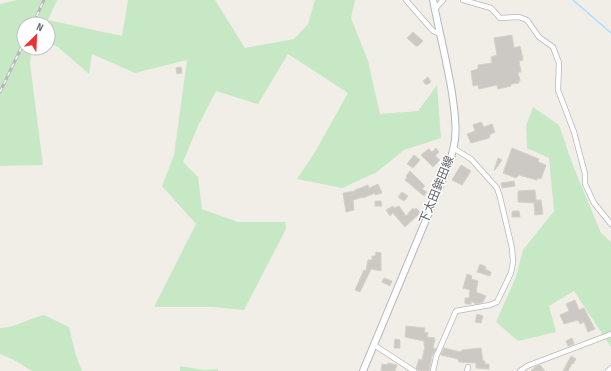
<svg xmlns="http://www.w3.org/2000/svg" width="611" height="371" viewBox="0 0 611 371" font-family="'Sofia Sans Condensed','Noto Sans JP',sans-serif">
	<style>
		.green { fill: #c7e8c4 }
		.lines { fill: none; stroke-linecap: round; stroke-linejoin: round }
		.stream { stroke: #aae0ff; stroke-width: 1.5 }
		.building { fill: #ccc9c5; stroke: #d6d0c6 }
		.street-casing { stroke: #b5b8bc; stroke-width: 6 }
		.secondary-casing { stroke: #b4b7bc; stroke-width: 8 }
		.street { stroke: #fff; stroke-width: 4.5 }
		.secondary { stroke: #fff; stroke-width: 6 }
		.rail-casing { stroke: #b6b7b8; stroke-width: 3 }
		.rail { stroke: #fff; stroke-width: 1.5; stroke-dasharray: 4.5; stroke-linecap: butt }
		.labels { text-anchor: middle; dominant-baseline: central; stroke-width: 3; stroke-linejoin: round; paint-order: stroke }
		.street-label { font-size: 12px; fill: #5f6368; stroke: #fff }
	</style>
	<rect width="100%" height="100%" fill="#f1eee8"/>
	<path class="green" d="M17,0H57L48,20L122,36L128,0H215L245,48L294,39L308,24L315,0H355L351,18L368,61L380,114L418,111L437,85L441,138L404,150L377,172L342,188L297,179L315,152L348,93L288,54L258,104L216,91L198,126L183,162L198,177L202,209L238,222H285L286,229L244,310L212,307H154L196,224L162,186L174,155L187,60L135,73L92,54L89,74L58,47L48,42V24H24V48H32L30,63L43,165L0,166V4Z
		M533,107L559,125L574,168L601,233L611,242V347L574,291L549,306L556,332L518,341L496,322L516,277L523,250L554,211L549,158L527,148L526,126Z
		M44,315L69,327L76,356L82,371H32L14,360L0,354V328C15,328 29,318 44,315Z
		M180,366L204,370L218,369V371H180Z"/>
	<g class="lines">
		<path class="stream" d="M573,0L611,33"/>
	</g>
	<path class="building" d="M413,32L423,41L418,46H416L407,38Z
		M512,35L514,48L520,46L523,60L519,61L521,72H518L520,81H518L519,83L511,84V86L498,89L497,85L479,89L478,85L473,86L471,71L478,69V65L492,63L491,57L497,55L494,38Z
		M181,67L182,73L177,74L176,68Z
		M428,77L431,82L426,85L423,81Z
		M481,122L484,127L492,124L495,132L489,135L490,136L489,138L471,143L467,134L475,131L473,125Z
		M436,148L439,152L435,156L440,160L433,167L421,155L427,150L429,149L432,152Z
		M512,148L539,159L538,162L546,165L541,179L538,178L537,180L519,175L516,178L503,173Z
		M414,155L420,160L413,168L407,164Z
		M498,158L502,160L495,170H494Z
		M461,165L471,171L462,185L452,180Z
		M410,171L425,186L422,189L427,192L424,196L405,180L407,177L406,176Z
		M514,181L515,186L502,188L501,183Z
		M378,184L382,193L375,195V193L363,198V197L353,200L354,210L346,212L343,193L355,191V190L368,185L369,188Z
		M535,190L536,200H541L543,214L535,215L534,203L518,202V191Z
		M402,192L408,196L404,201L398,197Z
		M375,201H381L382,206H375Z
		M393,206L394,208L399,206L406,216L413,208L414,210L416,208L420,212L418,213L419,214L405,227L393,213L390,216L386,210Z
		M513,211H519L520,217H512V212Z
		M376,252L381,253V271L371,269L360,292L355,290L364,270L366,271L368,260H372V256H375Z
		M480,264L486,267L485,269L491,272L490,276L477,272Z
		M467,274L472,276L471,279L478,281L476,292L486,296L483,302L476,304L471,301V304H465V298H469L470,290L463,288Z
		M384,278L392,281L390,286L382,282Z
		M575,300L579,310L584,308L595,329L588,332L584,322L580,324L578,320L564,324L560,315L569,311L566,304Z
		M477,314L483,316L481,323L475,322Z
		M406,326L425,328L424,332L428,333L427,337L435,338L433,348L436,349L432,356L429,371H422L418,370L416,368L419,359L422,360L425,346H424V341L405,337Z
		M572,338L574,344L568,346L566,341Z
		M395,339L400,340V348H394Z
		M444,348L461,352L462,350L481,348L483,361H485V364H489V369L476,368V363L459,362L458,359L441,355Z
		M571,356L576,359L573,364L572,363L568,371H563Z
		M388,363L397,365L395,371H381L382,364L387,365Z
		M540,365L545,371H531L535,367Z"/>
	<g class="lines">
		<g class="street-casing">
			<path id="street" d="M406,0L433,31L440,34
				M463,0L491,8L500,18L519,17L527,20L539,37L553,47L559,63L558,90L574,132L585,174V184L594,203L611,224
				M435,9L443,0
				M374,345L414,371
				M433,371L436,357L456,311L490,305L497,302L511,273L513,262L512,248L500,197L497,188L471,159L453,148
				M467,371L468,367
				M520,371L527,366L611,334
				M608,371L611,368"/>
		</g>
		<g class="secondary-casing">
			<path id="secondary" d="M363,371L438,191C445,174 453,157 455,139C457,123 454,108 452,93C447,62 439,31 433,0"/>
		</g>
		<use href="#street" class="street"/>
		<use href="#secondary" class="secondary"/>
		<g class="rail-casing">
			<path id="rail" d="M33,24L44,0
				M0,92L24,42"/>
		</g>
		<use href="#rail" class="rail"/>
	</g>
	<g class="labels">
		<g class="street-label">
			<text transform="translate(437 190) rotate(-68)">下太田鉾田線</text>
		</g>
	</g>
	<g transform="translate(36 36) rotate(24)"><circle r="19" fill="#ffffff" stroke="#bfc1c3"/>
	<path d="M0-3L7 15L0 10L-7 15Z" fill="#ec3333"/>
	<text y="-6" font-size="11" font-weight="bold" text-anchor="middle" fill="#5f6368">N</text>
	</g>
</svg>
